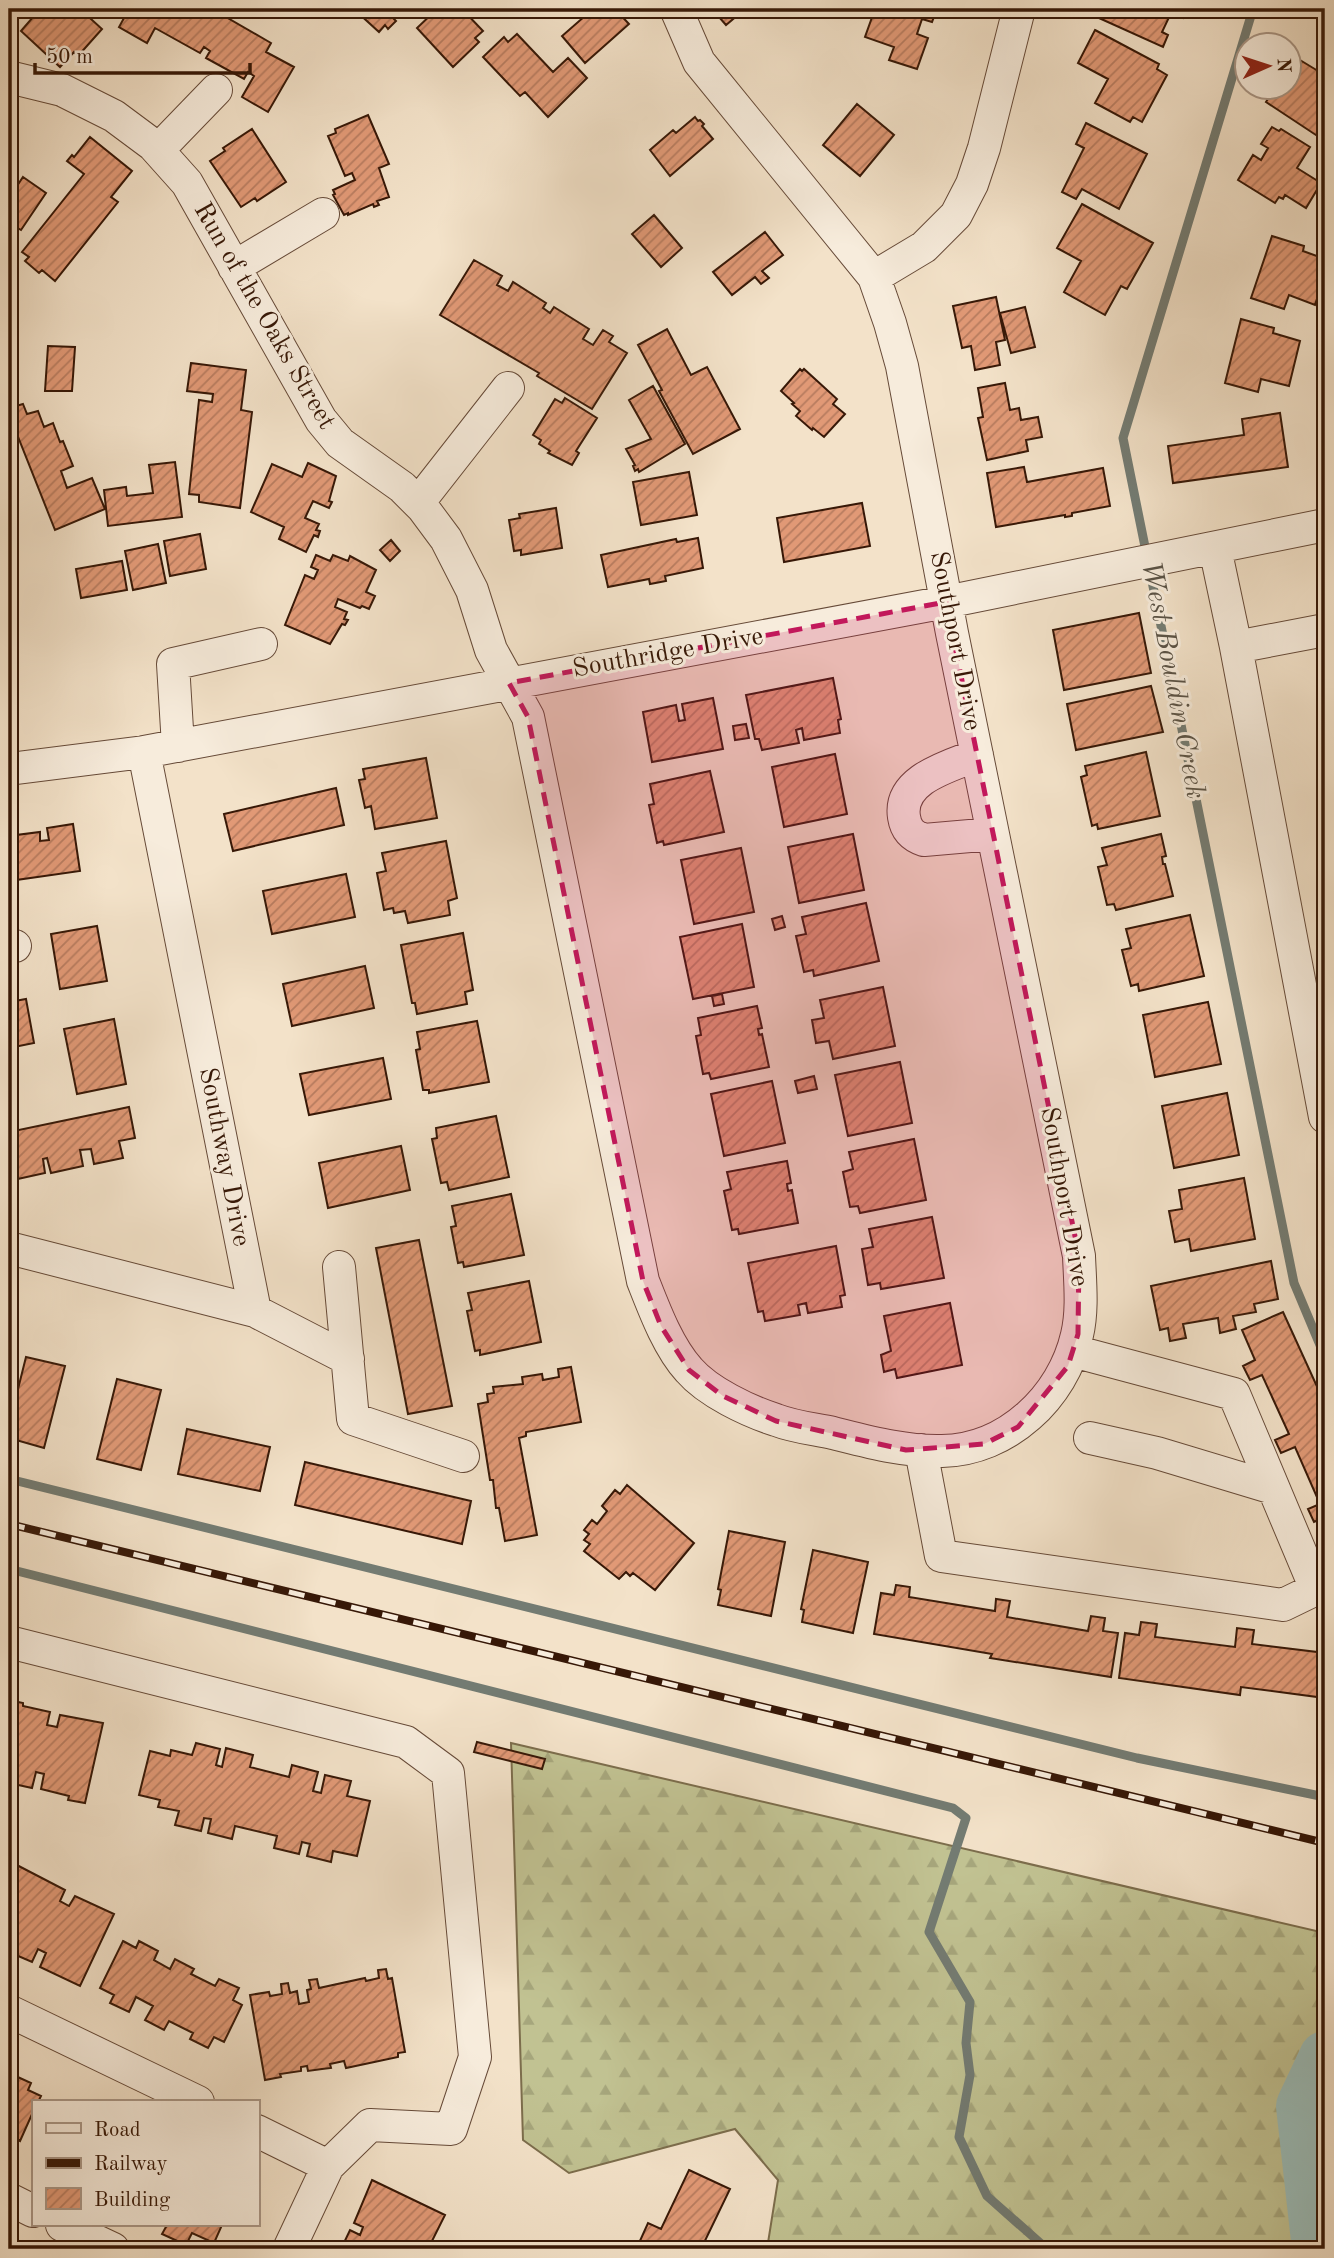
<svg xmlns="http://www.w3.org/2000/svg" width="1334" height="2258" viewBox="0 0 1334 2258" font-family="'Old Standard TT',serif">
	<style>
		.forest { fill: url(#forest-firs); stroke: #7c6d4c; stroke-width: 2 }
		.lines { fill: none; stroke-linecap: round; stroke-linejoin: round }
		.stream { stroke: #737b72; stroke-width: 9 }
		.river { stroke: #9bbdb9; stroke-width: 52 }
		.building { fill: url(#building-hatch); stroke: #371807; stroke-width: 2 }
		.minor-casing { stroke: #664a38; stroke-width: 34 }
		.minor { stroke: #f7ecdc; stroke-width: 32 }
		.rail-casing { stroke: #371807; stroke-width: 8 }
		.rail { stroke: #f7ecdc; stroke-width: 5; stroke-dasharray: 16; stroke-linecap: butt }
		.marked { fill: #c2185b; fill-opacity: 0.2; stroke: #c2185b; stroke-width: 5; stroke-dasharray: 14 9; stroke-linejoin: round }
		.labels { text-anchor: middle; dominant-baseline: central; stroke-width: 6; stroke-linejoin: round; paint-order: stroke }
		.street-label { font-size: 26px; fill: #371807; stroke: #f7ecdc }
		.water-label { font-size: 28px; font-style: italic; fill: #5a5245; stroke: #f7ecdc }
	</style>
	<defs>
		<pattern id="forest-firs" width="22" height="20" patternUnits="userSpaceOnUse" patternTransform="scale(1.75)"><rect width="22" height="20" fill="#c1c292"/><path d="M5 1l3.5 6h-7zM16 11l3.5 6h-7z" fill="#a6a67c"/></pattern>
		<pattern id="building-hatch" width="6" height="6" patternUnits="userSpaceOnUse" patternTransform="scale(1.75)"><rect width="6" height="6" fill="#e19976"/><path d="M-1 1l2-2M0 6l6-6M5 7l2-2" fill="none" stroke="#b77c5f"/></pattern>
	</defs>
	<rect width="100%" height="100%" fill="#f3e2c9"/>
	<filter id="stains"><feTurbulence type="fractalNoise" baseFrequency=".00286" numOctaves="4"/><feColorMatrix values="0 0 0 0 .2 0 0 0 0 .09 0 0 0 0 .02 0 0 0 .5 -.17"/></filter>
	<radialGradient id="worn" r=".72"><stop offset=".6" stop-color="#630" stop-opacity="0"/><stop offset="1" stop-color="#630" stop-opacity=".3"/></radialGradient>
	<path class="forest" d="M511,1743L1325,1933V2249H767L778,2180L735,2129L569,2173L523,2140Z"/>
	<g class="lines">
		<path class="stream" d="M1253,9L1123,438L1294,1283L1325,1357
			M9,1479L1137,1758L1325,1797
			M9,1569L953,1808L966,1818L929,1932L970,2002L966,2043L970,2075L959,2137L987,2196L1047,2249"/>
		<path class="river" d="M1318,2249L1302,2106L1325,2057"/>
	</g>
	<path class="building" d="M40,9H80L102,29L78,56L74,52L60,67L21,31Z
		M129,9H212L271,43L266,52L294,67L268,112L242,97L254,76L248,72L244,79L206,58L210,51L204,47L200,53L155,28L147,43L119,27Z
		M349,9H402L393,18L396,21L388,29L385,25L379,32L357,12L355,14Z
		M437,9H462L483,31L475,38L479,42L453,67L417,28Z
		M593,9H615L629,24L585,63L562,36Z
		M712,9H745L726,25Z
		M875,9H937L932,22L922,19L917,34L928,38L917,69L889,60L894,47L865,37Z
		M1079,9H1188L1183,18L1171,13L1162,32L1168,35L1163,47Z
		M1095,30L1159,64L1157,69L1167,75L1142,122L1133,117L1130,122L1095,103L1108,79L1078,63Z
		M517,34L553,72L568,58L587,78L548,117L525,92L520,96L483,57L504,37L508,42Z
		M1295,57L1323,74L1325,71V141L1266,102L1275,88H1288V67Z
		M857,104L894,135L860,176L823,145Z
		M368,115L389,164L379,168L389,197L377,201L379,205L374,207L373,204L348,215V213L344,215L333,195L335,194L333,190L355,180L352,173L345,176L328,136L336,133L335,129Z
		M695,117L698,121L700,120L704,124L702,126L713,139L670,176L650,150L673,130L676,133Z
		M1086,123L1147,154L1119,209L1082,189L1076,199L1062,192L1084,148L1076,144Z
		M1272,127L1279,131L1281,129L1310,147L1297,168L1321,183L1306,208L1285,195L1283,199L1279,197L1275,203L1238,180L1253,155L1261,160L1268,148L1261,144Z
		M252,129L286,182L257,201L255,198L241,207L210,161L225,151L223,148Z
		M90,137L132,171L111,197L118,202L55,281L42,270L39,273L25,261L29,257L22,252L84,174L67,161L72,155L74,157Z
		M23,177L46,193L21,230L9,223V194L11,195Z
		M1082,204L1153,243L1127,289L1121,286L1105,315L1064,292L1081,261L1057,248Z
		M654,215L682,248L661,267L632,234Z
		M765,232L783,255L762,271L769,278L761,284L755,277L732,295L713,272Z
		M1272,236L1304,246L1303,251L1325,259V274L1315,305L1289,295L1284,309L1251,298Z
		M474,260L502,276L497,285L508,291L513,282L546,303L543,308L550,313L554,307L589,329L583,339L593,345L603,330L613,336L609,342L627,353L592,409L537,376L539,373L440,315Z
		M996,297L1005,340L996,342L1000,365L975,370L971,346L962,348L953,306Z
		M1025,307L1035,347L1011,353L1000,313Z
		M1241,319L1274,328L1273,333L1300,341L1289,386L1261,379L1258,392L1225,383Z
		M667,329L691,375L707,367L740,429L693,454L659,391L662,390L638,345Z
		M48,346L75,347L72,391H45Z
		M191,363L246,370L241,410L252,412L240,508L199,502V495L189,494L199,400L212,402L213,394L187,391Z
		M800,369L802,371L804,369L837,399L833,404L845,414L824,437L813,428L812,430L796,416L800,411L792,404L794,403L781,391Z
		M1005,383L1010,410L1019,408L1021,420L1038,417L1042,437L1026,440L1028,451L987,460L978,418L983,417L978,388Z
		M653,386L685,444L639,472L638,469L635,471L633,466L635,465L626,449L651,439L629,400Z
		M565,398L597,418L576,451L579,453L572,465L548,453L550,451L539,444L541,440L533,435L555,399L562,403Z
		M23,404L27,414L38,411L44,427L53,423L60,442L63,441L73,466L61,471L67,488L92,478L105,509L55,530L9,414V408Z
		M1280,413L1288,467L1173,483L1168,446L1244,435L1242,419Z
		M175,462L182,517L108,526L104,490L126,487L127,496L153,493L149,465Z
		M308,463L336,476L329,501L332,502L329,508L313,501L305,518L319,524L316,530L320,531L318,537L314,535L306,552L279,539L284,527L251,512L272,464L302,477Z
		M1024,467L1027,482L1103,468L1110,506L1072,513V516L1065,517V515L996,527L987,473Z
		M689,472L697,515L641,525L633,482Z
		M862,503L870,546L784,562L777,518Z
		M556,508L562,548L521,555V550L514,551L509,520L520,518L519,514Z
		M200,534L206,569L170,576L164,541Z
		M698,538L703,568L665,576L666,581L650,584L649,579L608,587L601,555L676,539L677,542Z
		M391,540L400,551L390,561L380,550Z
		M158,544L166,583L133,590L125,551Z
		M316,555L330,561L333,555L348,561L350,556L376,570L366,592L375,596L369,609L362,606L360,608L338,599L335,607L347,612L344,619L348,620L345,625L342,624L330,644L285,625L305,575L314,579L318,570L311,567Z
		M122,561L127,590L81,598L76,569Z
		M1139,613L1151,673L1064,690L1053,630Z
		M833,678L841,719L838,720L840,733L804,740L802,728L796,730L799,743L762,750L759,739H755L746,695Z
		M1151,686L1163,732L1076,750L1067,704Z
		M713,698L723,749L652,762L643,712L676,705L679,721L685,720L682,704Z
		M746,724L749,738L735,740L733,726Z
		M1146,752L1160,816L1098,829L1097,824L1092,826L1081,777L1087,775L1085,766Z
		M835,754L847,814L784,827L772,767Z
		M426,758L437,818L375,829L371,806L365,808L359,780L365,779L363,769Z
		M710,771L724,832L664,845L663,841L657,843L649,805L654,804L650,784Z
		M336,788L344,825L233,851L224,814Z
		M73,824L80,871L9,881V836L40,832V841L49,840L47,828Z
		M853,834L864,890L799,903L788,847Z
		M1161,834L1166,856L1162,857L1163,864H1165L1173,896L1116,910L1114,904L1107,905L1098,867L1107,865L1102,848Z
		M446,841L457,898L448,901L450,915L408,923L405,911L394,913L393,908L384,910L377,873L386,871L382,853Z
		M741,848L754,912L694,924L681,860Z
		M346,874L355,917L272,934L263,891Z
		M866,903L879,961L814,976L813,970L804,972L796,936L806,934L802,917Z
		M1190,915L1204,976L1139,991L1138,984L1131,986L1122,950L1131,948L1126,929Z
		M782,916L785,927L775,930L772,919Z
		M742,924L754,987L693,999L680,937Z
		M97,926L107,981L60,989L51,934Z
		M463,933L473,990L465,992L467,1004L417,1014L415,1003H412L401,945Z
		M365,966L374,1008L292,1026L283,984Z
		M883,987L895,1046L833,1059L829,1041L816,1043L812,1020L824,1018L820,1000Z
		M722,994L724,1004L714,1006L712,996Z
		M26,999L34,1043L9,1048V1002Z
		M1208,1002L1221,1064L1155,1077L1143,1015Z
		M757,1006L762,1028L758,1029L759,1035L762,1034L769,1067L711,1079L709,1073L703,1074L696,1036L701,1035L698,1018Z
		M114,1019L126,1084L77,1094L64,1029Z
		M477,1021L489,1082L429,1093V1090H423L416,1050L420,1049L417,1032Z
		M383,1058L391,1099L309,1115L300,1074Z
		M900,1062L912,1123L848,1136L835,1075Z
		M814,1076L817,1089L798,1093L795,1081Z
		M772,1081L785,1143L724,1156L711,1094Z
		M1227,1093L1239,1155L1174,1168L1162,1106Z
		M129,1107L135,1138L119,1141L123,1158L94,1164L91,1149L80,1150L83,1166L51,1173L47,1158L43,1159L45,1173L13,1180L9,1160V1132Z
		M496,1116L509,1177L449,1190L447,1182L441,1183L432,1139L437,1138L436,1128Z
		M914,1139L926,1200L860,1213L858,1206L850,1207L843,1172L853,1169L849,1152Z
		M401,1146L410,1190L328,1208L319,1163Z
		M787,1161L791,1183L787,1184L788,1191L792,1190L798,1223L739,1234L738,1229L732,1230L724,1191L731,1189L727,1172Z
		M1244,1178L1255,1239L1191,1251L1189,1239L1175,1242L1169,1211L1182,1209L1179,1190Z
		M511,1194L524,1255L464,1267L463,1262L458,1263L451,1227L456,1226L452,1206Z
		M932,1217L944,1278L881,1289L880,1283L868,1285L862,1249L873,1247L869,1229Z
		M419,1240L452,1406L408,1414L376,1248Z
		M836,1246L845,1295L840,1296L842,1307L808,1313L806,1303L798,1305L800,1315L765,1321L763,1311L758,1312L748,1263Z
		M1271,1261L1278,1299L1254,1304L1256,1312L1233,1316L1236,1329L1220,1333L1218,1318L1183,1324L1186,1338L1170,1341L1168,1328L1160,1330L1151,1286Z
		M529,1281L541,1342L480,1355V1350L475,1351L467,1311L472,1310L468,1293Z
		M950,1303L962,1365L897,1378L895,1369L884,1372L881,1355L891,1351L884,1316Z
		M1283,1312L1325,1404V1517L1314,1522L1308,1509L1320,1504L1295,1447L1281,1453L1275,1440L1289,1434L1262,1375L1250,1380L1243,1366L1255,1360L1242,1330Z
		M26,1357L65,1366L44,1448L9,1438V1425Z
		M571,1367L581,1422L526,1432V1436L519,1438L537,1535L505,1541L499,1508H496L493,1480H490L478,1404L488,1402L487,1394L494,1393L493,1387L523,1384L522,1377L542,1374L543,1380L559,1377L558,1369Z
		M117,1379L161,1390L141,1470L97,1459Z
		M187,1429L270,1447L260,1491L178,1474Z
		M305,1462L471,1501L462,1544L295,1505Z
		M627,1485L694,1543L655,1590L633,1573L630,1576L626,1572L619,1579L584,1551L590,1544L584,1540L589,1534L584,1530L592,1520L597,1524L607,1511L602,1506L615,1490L620,1494Z
		M729,1531L785,1542L771,1616L718,1605L721,1590L718,1589Z
		M813,1550L868,1562L853,1633L802,1622L804,1610L801,1609Z
		M896,1585L910,1587L909,1597L995,1611L996,1599L1010,1601L1007,1617L1088,1631L1091,1616L1105,1618L1103,1631L1118,1633L1111,1677L990,1658L992,1654L874,1634L881,1593L894,1595Z
		M1141,1622L1157,1624L1155,1637L1235,1647L1237,1628L1254,1630L1252,1644L1325,1653V1698L1241,1687L1240,1695L1119,1678L1125,1633L1139,1635Z
		M9,1700L23,1703V1706L50,1712L47,1725L57,1727L60,1715L103,1723L85,1803L68,1800L69,1796L41,1789L44,1774L36,1772L32,1788L9,1783Z
		M477,1742L545,1759L542,1769L474,1752Z
		M196,1743L220,1749L216,1765L222,1767L226,1748L253,1755L250,1767L289,1777L292,1765L318,1772L313,1791L321,1793L325,1775L351,1781L347,1796L370,1801L357,1856L333,1851L331,1862L307,1856L310,1844L302,1842L299,1854L274,1848L277,1836L235,1826L232,1839L208,1833L211,1819L204,1818L201,1831L175,1825L179,1811L158,1807L160,1800L139,1795L150,1751L170,1756L171,1750L192,1755Z
		M11,1862L65,1890L60,1901L69,1906L75,1896L114,1914L80,1986L40,1967L46,1953L38,1949L32,1962L9,1952V1865Z
		M123,1941L136,1948L139,1941L158,1951L154,1960L170,1969L175,1959L194,1969L191,1974L215,1986L219,1979L239,1988L233,2000L242,2005L224,2042L214,2037L208,2048L190,2039L193,2033L169,2021L164,2030L145,2020L153,2006L136,1997L129,2012L110,2003L114,1995L100,1988Z
		M386,1969L388,1979L392,1978L405,2052L398,2053V2057L346,2068L344,2061L330,2064L331,2068L322,2069L308,2071L307,2066L301,2067V2071L280,2074L281,2077L265,2080L250,1995L269,1992L270,1996L282,1994L281,1984L288,1983L290,1993L297,1991L299,2004L309,2002L307,1990L311,1989L309,1980L317,1979L319,1988L365,1978L366,1981L379,1978L378,1970Z
		M9,2073L31,2083L28,2090L41,2096L38,2102H33V2112L20,2141L9,2135Z
		M689,2170L730,2189L701,2249H652L639,2243L648,2223L661,2229Z
		M372,2180L445,2215L428,2249H341L350,2230L360,2235L363,2227L354,2223Z
		M167,2225H222L214,2243L192,2233L186,2245L162,2234Z"/>
	<g class="lines">
		<g class="minor-casing">
			<path id="minor" d="M9,77L62,90L114,116L153,145L187,183L321,420L340,443L402,487L423,508L446,539L472,590L491,650L528,717L643,1281C654,1309 668,1347 689,1370C708,1392 748,1411 776,1420C794,1427 814,1429 833,1433C869,1442 905,1452 942,1451C1007,1450 1063,1397 1077,1335C1083,1310 1080,1282 1079,1256L952,633L902,366L890,323L874,277L699,62L676,9
				M158,150L216,90
				M234,267L323,214
				M874,277L924,247L956,215L972,184L984,148L1019,9
				M418,503L508,388
				M1215,548L1236,647
				M1325,630L1236,647L1325,1117
				M178,746L173,664L261,644
				M977,755C950,766 898,779 904,817C906,830 912,836 924,840L993,834
				M9,769L144,752L946,602L1325,525
				M9,947L15,946
				M9,1248L255,1311L144,752
				M339,1267L353,1419L463,1456
				M255,1311L348,1359
				M1090,1438L1157,1453L1273,1488
				M921,1450L941,1556L1283,1605L1316,1589L1234,1394L1073,1351
				M9,1642L406,1742L448,1773L475,2057L451,2129L370,2125L328,2166
				M9,2011L198,2102
				M257,2131L328,2166L289,2249
				M9,2199L33,2211
				M62,2225L113,2249"/>
		</g>
		<use href="#minor" class="minor"/>
		<g class="rail-casing">
			<path id="rail" d="M9,1524L1325,1843"/>
		</g>
		<use href="#rail" class="rail"/>
	</g>
	<path class="marked" d="M946,602L1079,1256L1078,1334L1068,1366L1018,1427L984,1444L906,1450L776,1421L723,1396L689,1370L661,1326L643,1281L528,717L509,683Z"/>
	<g class="labels">
		<g class="street-label">
			<text transform="translate(264 316) rotate(60)">Run of the Oaks Street</text>
			<text transform="translate(955 641) rotate(79)">Southport Drive</text>
			<text transform="translate(668 653) rotate(-10)">Southridge Drive</text>
			<text transform="translate(224 1157) rotate(79)">Southway Drive</text>
			<text transform="translate(1064 1197) rotate(80)">Southport Drive</text>
		</g>
		<g class="water-label">
			<text transform="translate(1172 680) rotate(79)">West Bouldin Creek</text>
		</g>
	</g>
	<rect width="1334" height="2258" fill="none" stroke="#f3e2c9" stroke-width="35"/>
	<rect x="10" y="10" width="1313" height="2237" fill="none" stroke="#371807" stroke-width="3.5"/>
	<rect x="18" y="18" width="1299" height="2223" fill="none" stroke="#371807" stroke-width="2"/>
	<rect x="32" y="2100" width="228" height="126" fill="#f7ecdc" stroke="#aa9787" stroke-width="2"/>
	<rect x="46" y="2123" width="35" height="10" fill="#f7ecdc" stroke="#aa9787" stroke-width="2"/>
	<text x="94" y="2136" font-size="21" fill="#371807">Road</text>
	<rect x="46" y="2158" width="35" height="10" fill="#371807" stroke="#aa9787" stroke-width="2"/>
	<text x="94" y="2170" font-size="21" fill="#371807">Railway</text>
	<rect x="46" y="2188" width="35" height="21" fill="url(#building-hatch)" stroke="#aa9787" stroke-width="2"/>
	<text x="94" y="2206" font-size="21" fill="#371807">Building</text>
	<g transform="translate(1268 66) rotate(87)"><circle r="33" fill="#f7ecdc" stroke="#aa9787" stroke-width="2"/>
	<path d="M0-5L12 26L0 18L-12 26Z" fill="#8f2418"/>
	<text y="-10" font-size="19" font-weight="bold" text-anchor="middle" fill="#371807">N</text>
	</g>
	<path d="M35 63v10h215v-10" fill="none" stroke="#371807" stroke-width="3.5"/>
	<text x="46" y="63" font-size="21" fill="#371807" stroke="#f7ecdc" stroke-width="5" paint-order="stroke">50 m</text>
	<rect width="100%" height="100%" filter="url(#stains)"/>
	<rect width="100%" height="100%" fill="url(#worn)"/>
</svg>
